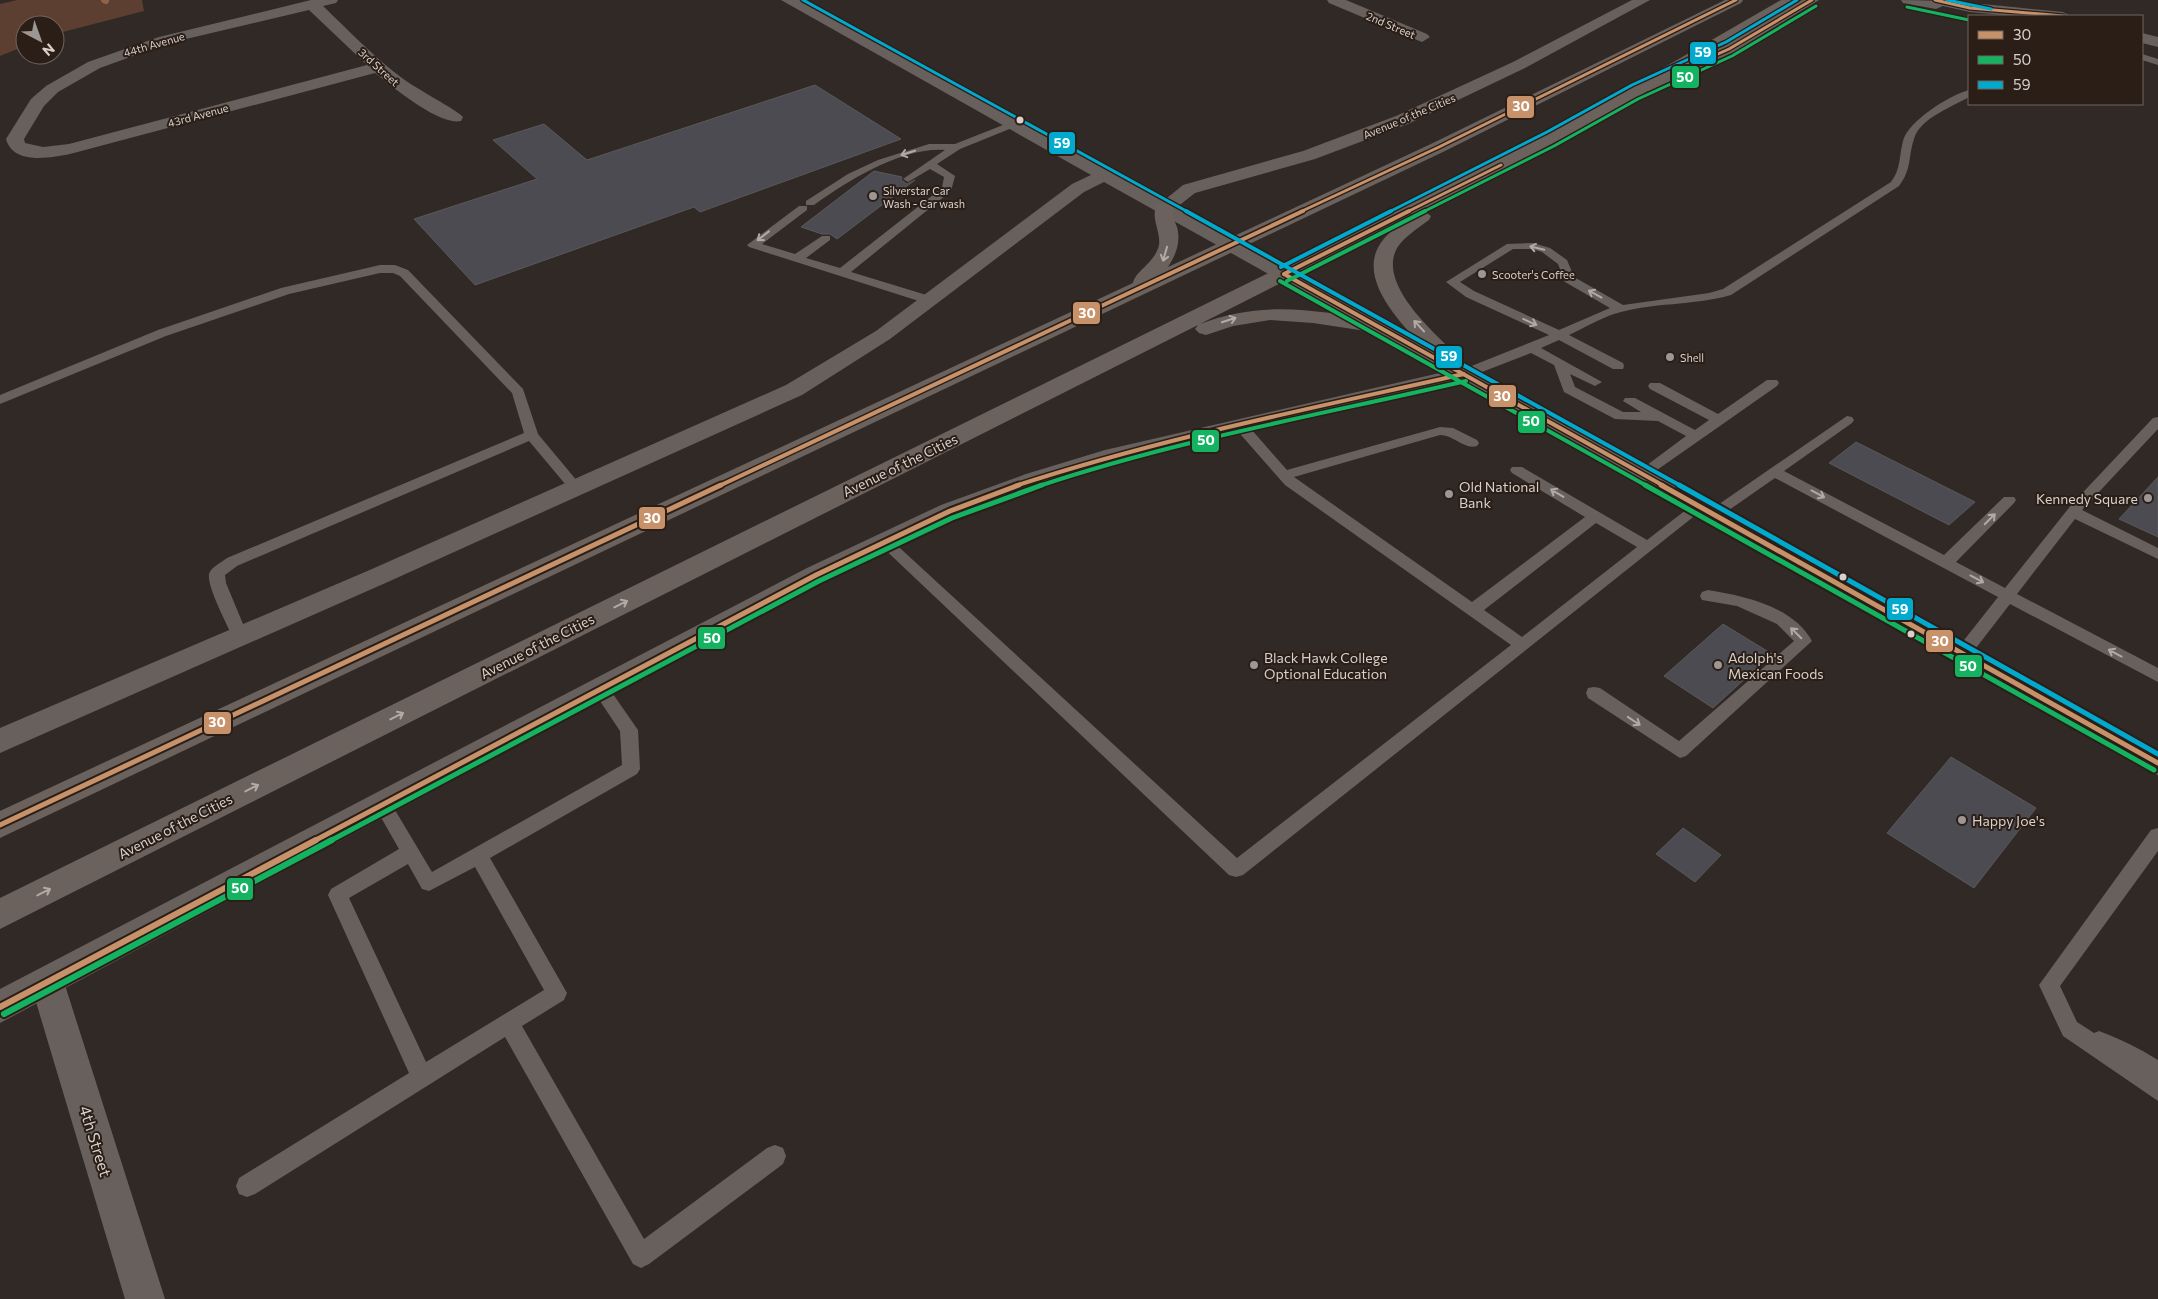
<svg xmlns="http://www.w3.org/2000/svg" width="2158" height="1299" viewBox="0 0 2158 1299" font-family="Commissioner,sans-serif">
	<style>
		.green { fill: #5c3f30 }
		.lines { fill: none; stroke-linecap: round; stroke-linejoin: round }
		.stream { stroke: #906249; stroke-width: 6 }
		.building { fill: #4c4b52; stroke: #5a5859 }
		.service { fill: #68605c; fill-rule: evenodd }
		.minor { fill: #68605c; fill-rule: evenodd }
		.tertiary { fill: #68605c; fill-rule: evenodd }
		.secondary { fill: #6b625d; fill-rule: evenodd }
		.bus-1-far3-casing { stroke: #2a1e17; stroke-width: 5.5 }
		.bus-1-far2-casing { stroke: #2a1e17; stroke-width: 7 }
		.bus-1-far1-casing { stroke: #2a1e17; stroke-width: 9 }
		.bus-1-casing { stroke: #2a1e17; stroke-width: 10 }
		.bus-2-far3-casing { stroke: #2a1e17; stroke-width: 5.5 }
		.bus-2-far2-casing { stroke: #2a1e17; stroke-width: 7 }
		.bus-2-far1-casing { stroke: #2a1e17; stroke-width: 9 }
		.bus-2-casing { stroke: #2a1e17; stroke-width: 10 }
		.bus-3-far2-casing { stroke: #2a1e17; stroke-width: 5.5 }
		.bus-3-far1-casing { stroke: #2a1e17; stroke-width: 7 }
		.bus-3-casing { stroke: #2a1e17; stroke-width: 9 }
		.bus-1-far3 { stroke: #c7916a; stroke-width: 3 }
		.bus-1-far2 { stroke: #c7916a; stroke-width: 4 }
		.bus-1-far1 { stroke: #c7916a; stroke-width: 5 }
		.bus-1 { stroke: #c7916a; stroke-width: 6 }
		.bus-2-far3 { stroke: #13b361; stroke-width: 3 }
		.bus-2-far2 { stroke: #13b361; stroke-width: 4 }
		.bus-2-far1 { stroke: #13b361; stroke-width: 5 }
		.bus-2 { stroke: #13b361; stroke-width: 6 }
		.bus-3-far2 { stroke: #00a9ce; stroke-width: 3 }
		.bus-3-far1 { stroke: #00a9ce; stroke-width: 4 }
		.bus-3 { stroke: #00a9ce; stroke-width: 5 }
		.oneway { stroke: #b1a9a5 }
		.oneway2 { stroke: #b2aaa5 }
		.bus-dot { fill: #d9d0cc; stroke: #2a1e17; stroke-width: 2 }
		.poi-dot { fill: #9e9692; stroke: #2a1e17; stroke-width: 2 }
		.labels { text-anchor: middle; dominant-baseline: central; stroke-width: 4; stroke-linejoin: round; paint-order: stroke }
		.far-street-label { font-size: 11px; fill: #d9d0cc; stroke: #2a1e17 }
		.far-poi-label { font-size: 11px; fill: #d9d0cc; stroke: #2a1e17; text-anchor: start }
		.street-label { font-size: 14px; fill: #d9d0cc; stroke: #2a1e17 }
		.poi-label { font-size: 14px; fill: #d9d0cc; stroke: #2a1e17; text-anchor: start }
		.near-street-label { font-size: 16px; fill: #d9d0cc; stroke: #2a1e17 }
		.line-badge { stroke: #2a1e17; stroke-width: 2 }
		.badge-label { font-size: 14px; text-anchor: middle; font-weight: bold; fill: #fff }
	</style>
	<rect width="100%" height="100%" fill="#302926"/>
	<path class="green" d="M17,0H142L144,11L55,34V25H25V46L0,56V4Z"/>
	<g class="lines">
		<path class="stream" d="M104,0L106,1"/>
	</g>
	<path class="building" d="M815,85L901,139L700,212L694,207L475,285L414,219L537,179L493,140L544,124L587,160Z
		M874,171L902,177L901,180L907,184L915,180L837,239L830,234H822L801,227Z
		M1856,442L1975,502L1949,525L1829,463Z
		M2158,477V537L2119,519Z
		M1723,624L1772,654L1713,708L1664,676Z
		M1951,757L2036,808L1974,888L1887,833Z
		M1683,828L1721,855L1695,882L1656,854Z"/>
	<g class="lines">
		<path class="service" d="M2142,54L2158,59V65L2142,60Z
			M1969,90V97C1952,107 1920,118 1914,139C1908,157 1912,169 1899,186L1731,295C1693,306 1652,302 1614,314C1599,319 1584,328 1569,335L1623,363L1624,366L1623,369H1613L1559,340L1541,348L1602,382L1595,386L1570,374L1575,387L1623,412H1641L1623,401L1625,398H1635L1695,430L1709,420L1650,389L1648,386L1650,383H1660L1718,414L1767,380H1777L1779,383L1777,386L1647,477L1642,479L1635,474L1686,436L1658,421L1615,419L1564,392L1554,365L1531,353L1469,377L1464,378L1458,374L1459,371L1549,335L1466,297L1446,282L1507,244L1533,243L1550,248L1567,260L1574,277L1623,305L1709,293L1723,289L1891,182C1901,169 1899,156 1903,141C1908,121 1950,95 1969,90ZM1513,249H1532L1542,252L1558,264L1565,282L1610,308L1559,330L1474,291L1460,282Z
			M1013,121L1017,122V126L960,149L937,164L955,176L951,191L851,272L933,297L935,300L933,303H925L749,247L747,245L799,206H807V210L762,244L795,254L822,236H830V240L806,258L840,268L942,188L944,177L930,169L908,182L903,179L945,150C901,147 848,181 814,205H806V201L848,174L878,160L929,144H955Z
			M380,265H395L408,270L523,389L538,434L583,488L581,491H571L529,441L237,566L225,575L226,583L248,636L246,640H234L232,636C226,622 207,587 209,574C211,567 222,562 227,558L524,433L512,393L400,276L393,273H380L289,294L166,336L0,404V395L158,330L281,288Z
			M1847,416L1852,417L1854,420L1852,423L1784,471L1944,555L2004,497H2014L2016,500L2014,503L1956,562L2005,588L2072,504L2153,418L2158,417V429L2082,510L2158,548V559L2075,519L2017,594L2158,668V682L2010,604L1969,657L1963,659L1957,657L1955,653L1957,649L1998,597L1775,478L1719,517H1709L1707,514L1709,511Z
			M1239,420L1244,421L1287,470L1440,427L1453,428L1477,440L1479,443L1477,446C1464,450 1454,435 1440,435L1294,477L1472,602L1585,517L1512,473L1510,470L1512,467H1522L1647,540L1695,503H1705L1707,506L1243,875L1236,877L1229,875L877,542L879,538H889L1237,858L1511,645L1285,485L1234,427L1232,424ZM1596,523L1637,547L1522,637L1484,610Z
			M1708,590C1744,596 1793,606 1812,641L1686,756L1680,758L1588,698L1586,693L1588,688L1594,687L1600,688L1679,741L1794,641L1777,624L1737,606L1702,600L1700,596L1702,592Z
			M600,683L606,684L638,730L640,769L637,774L490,858L567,993L564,1000L522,1026L644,1239L767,1148L775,1145L783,1148L786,1156L783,1164L649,1264L641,1268L633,1264L505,1037L255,1194L247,1197L239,1194L236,1186L239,1178L409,1073L328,895L331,889L399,849L374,805L377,800L383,798L389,800L432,872L622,765L620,731L592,689L594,684ZM408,864L422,889L429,891L475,867L544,990L426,1062L349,898Z
			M2158,828V851L2060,986L2077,1022L2094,1033L2099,1031C2120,1039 2139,1048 2158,1060V1101L2063,1036L2039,985L2151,830Z"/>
		<path class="minor" d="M311,0H338L336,3L323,6C349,31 374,57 402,78C413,87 459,111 463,117L461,121C439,126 392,86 375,73L70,154C50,158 13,165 6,139L31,99L46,86L88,62L159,37ZM309,10L367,65L69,144L43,147L25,143L24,139L44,106L58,92L100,68L169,43Z
			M1327,0H1346L1427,34L1430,37L1422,42L1417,40L1329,3Z
			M1632,0H1650L1525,68L1408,124L1315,159L1195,193L1172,211H1158L1156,207L1183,185L1303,151L1396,116L1513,62Z
			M1802,0H1819L1734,52L1651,90L1645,92L1637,87L1639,84L1724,46Z
			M1901,0C1955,0 2009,7 2063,12L2070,16H2015L1970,12L1943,6L1936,9L1903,3Z
			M2142,33L2158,37V47L2142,43Z
			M47,966L59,971L64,982L165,1299H125L30,982L35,971Z"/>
		<path class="tertiary" d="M781,0H799L2158,749V775L2147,771L1461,381L1194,443L1082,472L1004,499L958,517L825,581L0,1023V989L807,568L941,505L1026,474L1105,450L1444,372L1104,182L1084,192L890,339L802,395L390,581L0,753V728L372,569L786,385L876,331L1072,184L1091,175Z"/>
		<path class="secondary" d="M1725,0H1743L1741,3L1445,151L0,838V811L1133,283C1135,271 1155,263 1159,245C1161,230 1149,216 1158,203H1172L1174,207C1172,215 1174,220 1177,227C1181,242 1176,255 1168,267L1433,143Z
			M1781,0H1798L1618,109L1424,211L1431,216L1429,220C1418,228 1404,237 1397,248C1375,288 1447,344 1472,369L1475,374L1472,379L1464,381L1456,379C1429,350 1360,296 1376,252C1381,239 1393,229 1403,221L1200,324C1262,300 1315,310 1379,321L1386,323L1390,327L1386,331L1379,333L1313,323L1270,320L1233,326L1206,335L1199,333L1195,329L1198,325L0,929V898L1445,186L1606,101Z"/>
		<g class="bus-1-far3-casing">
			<path id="bus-1-far3" d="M1935,0L1970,8L2063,16
				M1698,63L1729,49L1812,0
				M1300,212L1439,147L1736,0
				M1407,212L1501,165"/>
		</g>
		<g class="bus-1-far2-casing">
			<path id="bus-1-far2" d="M1284,274L1664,486
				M1284,274L1409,211
				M719,486L1303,211
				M1015,486C1162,438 1313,408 1464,374"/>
		</g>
		<g class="bus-1-far1-casing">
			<path id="bus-1-far1" d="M1661,485L2158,763
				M0,825L721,485
				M314,841L816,575L950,511L1019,485"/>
		</g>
		<g class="bus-1-casing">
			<path id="bus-1" d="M0,1007L316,840"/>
		</g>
		<g class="bus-2-far3-casing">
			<path id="bus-2-far3" d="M1907,7L1969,20
				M1423,212L1554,146L1638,99L1732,56L1816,6"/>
		</g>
		<g class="bus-2-far2-casing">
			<path id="bus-2-far2" d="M1280,281L1647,486
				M1287,281L1425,211
				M1039,486C1177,440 1324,414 1466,381"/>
		</g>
		<g class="bus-2-far1-casing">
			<path id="bus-2-far1" d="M1645,485L2154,770
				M330,841L819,581L952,518L1042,485"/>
		</g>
		<g class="bus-2-casing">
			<path id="bus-2" d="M4,1014L332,840"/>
		</g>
		<g class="bus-3-far2-casing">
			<path id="bus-3-far2" d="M803,0L1188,212
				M1947,0L1991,9
				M1389,212L1547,132L1632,85L1726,42L1797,0"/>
		</g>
		<g class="bus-3-far1-casing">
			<path id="bus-3-far1" d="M1186,211L1681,486
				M1281,267L1391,211"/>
		</g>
		<g class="bus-3-casing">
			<path id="bus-3" d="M1679,485L2158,754"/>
		</g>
		<use href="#bus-1-far3" class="bus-1-far3"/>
		<use href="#bus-1-far2" class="bus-1-far2"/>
		<use href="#bus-1-far1" class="bus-1-far1"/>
		<use href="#bus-1" class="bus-1"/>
		<use href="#bus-2-far3" class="bus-2-far3"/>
		<use href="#bus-2-far2" class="bus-2-far2"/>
		<use href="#bus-2-far1" class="bus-2-far1"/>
		<use href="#bus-2" class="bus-2"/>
		<use href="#bus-3-far2" class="bus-3-far2"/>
		<use href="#bus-3-far1" class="bus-3-far1"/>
		<use href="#bus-3" class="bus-3"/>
	</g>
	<defs><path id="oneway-shaft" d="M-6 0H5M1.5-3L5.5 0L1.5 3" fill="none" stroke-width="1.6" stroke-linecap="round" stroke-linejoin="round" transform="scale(1.25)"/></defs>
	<g class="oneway">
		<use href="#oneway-shaft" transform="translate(908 153) rotate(163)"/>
		<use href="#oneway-shaft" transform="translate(763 236) rotate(142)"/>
		<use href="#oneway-shaft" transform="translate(1537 248) rotate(-167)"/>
		<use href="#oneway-shaft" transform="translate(1595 294) rotate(-151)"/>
		<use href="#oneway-shaft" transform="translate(1530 322) rotate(24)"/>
		<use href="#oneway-shaft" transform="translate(1557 493) rotate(-149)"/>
		<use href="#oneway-shaft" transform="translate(1818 494) rotate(28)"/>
		<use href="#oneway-shaft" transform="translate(1990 519) rotate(-45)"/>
		<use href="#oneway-shaft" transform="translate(1977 579) rotate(28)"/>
		<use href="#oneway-shaft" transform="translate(1796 633) rotate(-135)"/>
		<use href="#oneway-shaft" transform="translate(2115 653) rotate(-152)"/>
		<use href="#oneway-shaft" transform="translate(1634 721) rotate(34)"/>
	</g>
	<g class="oneway2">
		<use href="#oneway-shaft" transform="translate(1165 254) rotate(106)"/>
		<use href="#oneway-shaft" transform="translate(1229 320) rotate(-18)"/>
		<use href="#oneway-shaft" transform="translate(1419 326) rotate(-133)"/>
		<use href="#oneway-shaft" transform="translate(621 604) rotate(-27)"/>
		<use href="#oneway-shaft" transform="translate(397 716) rotate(-27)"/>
		<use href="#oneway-shaft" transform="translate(252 788) rotate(-27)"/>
		<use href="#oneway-shaft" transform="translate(44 892) rotate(-27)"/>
	</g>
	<g class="bus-dot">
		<circle cx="1020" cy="120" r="4.5"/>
		<circle cx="1843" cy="577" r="4.5"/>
		<circle cx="1911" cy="634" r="4.5"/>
	</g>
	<g class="poi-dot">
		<circle cx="873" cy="196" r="5"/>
		<circle cx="1482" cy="274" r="5"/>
		<circle cx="1670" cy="357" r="5"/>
		<circle cx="1449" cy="494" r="5"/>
		<circle cx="2148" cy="498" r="5"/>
		<circle cx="1254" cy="665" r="5"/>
		<circle cx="1718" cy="665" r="5"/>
		<circle cx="1962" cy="820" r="5"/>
	</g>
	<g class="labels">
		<g class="far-street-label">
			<text transform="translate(1391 25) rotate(23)">2nd Street</text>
			<text transform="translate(154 44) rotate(-16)">44th Avenue</text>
			<text transform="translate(379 67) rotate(42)">3rd Street</text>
			<text transform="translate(198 115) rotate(-15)">43rd Avenue</text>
			<text transform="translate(1409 116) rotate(-23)">Avenue of the Cities</text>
		</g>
		<g class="far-poi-label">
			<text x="883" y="190">Silverstar Car<tspan x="883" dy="13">Wash - Car wash</tspan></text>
			<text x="1492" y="274">Scooter's Coffee</text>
			<text x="1680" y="357">Shell</text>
		</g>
		<g class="street-label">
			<text transform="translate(900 465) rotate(-26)">Avenue of the Cities</text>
			<text transform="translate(537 646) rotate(-27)">Avenue of the Cities</text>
			<text transform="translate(175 826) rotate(-27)">Avenue of the Cities</text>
		</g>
		<g class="poi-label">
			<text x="1459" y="486">Old National<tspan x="1459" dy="16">Bank</tspan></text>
			<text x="2138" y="498" text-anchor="end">Kennedy Square</text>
			<text x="1264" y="657">Black Hawk College<tspan x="1264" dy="16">Optional Education</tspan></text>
			<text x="1728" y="657">Adolph's<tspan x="1728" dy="16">Mexican Foods</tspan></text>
			<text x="1972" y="820">Happy Joe's</text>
		</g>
		<g class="near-street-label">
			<text transform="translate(96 1141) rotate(73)">4th Street</text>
		</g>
	</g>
	<g class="line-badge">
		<rect x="1689" y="41" width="28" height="24" rx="5" fill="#00a9ce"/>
		<rect x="1671" y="65" width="29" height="24" rx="5" fill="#13b361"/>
		<rect x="1506" y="95" width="29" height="24" rx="5" fill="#c7916a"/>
		<rect x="1048" y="131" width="28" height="24" rx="5" fill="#00a9ce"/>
		<rect x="1072" y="301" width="29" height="24" rx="5" fill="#c7916a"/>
		<rect x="1435" y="345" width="28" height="24" rx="5" fill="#00a9ce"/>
		<rect x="1488" y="384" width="29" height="24" rx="5" fill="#c7916a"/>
		<rect x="1517" y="410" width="29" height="24" rx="5" fill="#13b361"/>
		<rect x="1191" y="429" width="29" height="24" rx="5" fill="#13b361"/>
		<rect x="638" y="506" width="28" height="24" rx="5" fill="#c7916a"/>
		<rect x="1886" y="597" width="28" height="24" rx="5" fill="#00a9ce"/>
		<rect x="697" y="626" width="29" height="24" rx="5" fill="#13b361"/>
		<rect x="1925" y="629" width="29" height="24" rx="5" fill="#c7916a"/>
		<rect x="1954" y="654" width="29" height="24" rx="5" fill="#13b361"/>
		<rect x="203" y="711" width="29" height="24" rx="5" fill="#c7916a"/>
		<rect x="226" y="877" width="28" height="24" rx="5" fill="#13b361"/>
	</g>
	<g class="badge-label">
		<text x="1703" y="57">59</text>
		<text x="1685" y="82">50</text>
		<text x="1521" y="111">30</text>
		<text x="1062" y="148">59</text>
		<text x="1087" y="318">30</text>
		<text x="1449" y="361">59</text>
		<text x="1502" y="401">30</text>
		<text x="1531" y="426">50</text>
		<text x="1206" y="445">50</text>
		<text x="652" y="523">30</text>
		<text x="1900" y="614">59</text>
		<text x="712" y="643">50</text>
		<text x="1940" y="646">30</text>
		<text x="1968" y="671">50</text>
		<text x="217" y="727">30</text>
		<text x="240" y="893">50</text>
	</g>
	<rect x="1968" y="15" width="175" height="90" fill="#2a1e17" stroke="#70655f"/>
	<rect x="1978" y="31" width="25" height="8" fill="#c7916a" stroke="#70655f"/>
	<text x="2013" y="40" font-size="15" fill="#d9d0cc">30</text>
	<rect x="1978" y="56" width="25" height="8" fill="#13b361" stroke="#70655f"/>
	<text x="2013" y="65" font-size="15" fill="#d9d0cc">50</text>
	<rect x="1978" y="81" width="25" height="8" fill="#00a9ce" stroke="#70655f"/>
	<text x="2013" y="90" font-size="15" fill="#d9d0cc">59</text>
	<g transform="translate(40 40) rotate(139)"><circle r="24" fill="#2a1e17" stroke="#70655f"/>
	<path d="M0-4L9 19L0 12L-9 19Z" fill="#9e9692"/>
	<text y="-8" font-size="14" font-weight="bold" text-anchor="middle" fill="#d9d0cc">N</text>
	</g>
</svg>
